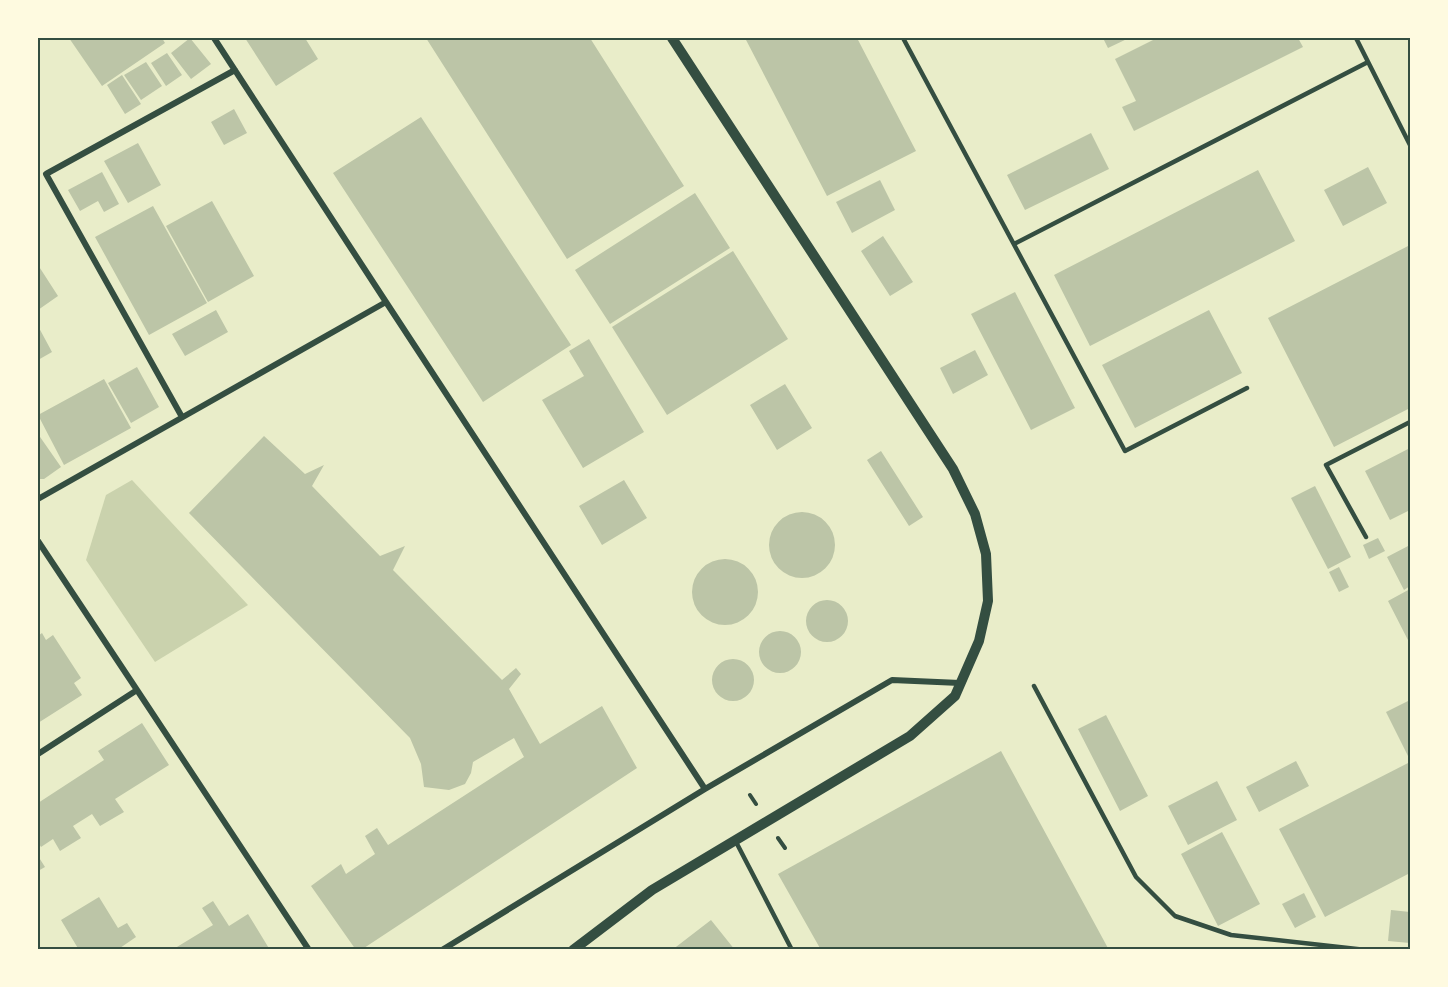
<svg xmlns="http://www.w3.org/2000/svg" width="1448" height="987" viewBox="0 0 1448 987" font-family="Literata,serif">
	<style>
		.green { fill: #cad2ad }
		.building { fill: #bcc5a7 }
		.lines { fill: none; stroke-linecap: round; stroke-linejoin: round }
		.path { stroke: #344e41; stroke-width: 4 }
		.service { stroke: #344e41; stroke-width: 4.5 }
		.minor { stroke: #344e41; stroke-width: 6 }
		.tertiary { stroke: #344e41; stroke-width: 10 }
		.neatline { fill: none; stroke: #344e41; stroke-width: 2 }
	</style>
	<rect width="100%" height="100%" fill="#e9edc9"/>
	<path class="green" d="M132,480L248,605L155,662L86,560L106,495Z"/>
	<path class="building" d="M69,38H162L165,43L102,86Z
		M190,38L211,64L191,79L171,53Z
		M245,38H305L318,59L276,86Z
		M426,38H590L684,186L567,259Z
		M745,38H857L916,151L827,196Z
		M1103,38H1129L1108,48Z
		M1157,38H1298L1303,47L1134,131L1122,107L1136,101L1115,59Z
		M167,53L182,75L166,86L151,63Z
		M146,62L162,86L141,100L124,75Z
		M122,75L141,104L125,114L107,85Z
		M234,109L247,133L224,145L211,122Z
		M421,117L571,345L483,402L333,173Z
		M1091,133L1109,169L1025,210L1007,175Z
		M138,143L161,185L128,203L104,161Z
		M1368,167L1387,203L1343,226L1324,190Z
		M1258,170L1295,241L1090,346L1054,275Z
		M102,172L119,204L104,212L98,201L80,211L68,190Z
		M880,180L895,210L852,233L836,202Z
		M695,193L730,248L610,324L575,270Z
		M212,201L254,276L208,302L166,226Z
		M153,206L207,303L149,335L95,237Z
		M883,236L913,282L890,296L861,251Z
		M1410,245V408L1334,447L1268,318Z
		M733,251L788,339L667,415L612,327Z
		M38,265L58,296L38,310Z
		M1015,292L1075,408L1031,430L971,314Z
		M216,310L228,332L185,356L172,334Z
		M1209,310L1242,373L1135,428L1102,365Z
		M38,326L52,352L38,360Z
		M589,339L644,432L583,468L542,400L584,376L569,351Z
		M975,350L988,375L953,394L940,368Z
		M137,367L159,407L131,423L108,383Z
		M104,379L131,428L64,465L38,415Z
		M785,384L812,428L777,450L750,405Z
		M38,434L61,467L44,479H38Z
		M264,436L305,474L324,465L312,486L380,556L405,546L393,570L502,680L516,668L521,674L509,689L540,744L602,706L637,768L361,950H356L311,886L341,864L346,874L375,854L365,836L377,828L388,845L524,757L514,738L473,762L471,773L465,784L449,790L424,787L421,764L410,738L189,513Z
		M1410,448V510L1390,520L1365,471Z
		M881,451L923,517L909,526L867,460Z
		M624,480L647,518L602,545L579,506Z
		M1315,486L1351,557L1328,569L1291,498Z
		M769 545a33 33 0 1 1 66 0a33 33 0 1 1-66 0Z
		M1378,538L1385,551L1369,559L1363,545Z
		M1410,545V586L1404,590L1387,557Z
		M692 592a33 33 0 1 1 66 0a33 33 0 1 1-66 0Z
		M1339,567L1349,587L1339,592L1329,572Z
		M1410,589V644L1388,601Z
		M806 621a21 21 0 1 1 42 0a21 21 0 1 1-42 0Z
		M759 652a21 21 0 1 1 42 0a21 21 0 1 1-42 0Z
		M42,633L46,640L53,635L81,678L74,683L82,695L38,723V636Z
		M712 680a21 21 0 1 1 42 0a21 21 0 1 1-42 0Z
		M1410,700V760L1386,712Z
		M1106,715L1148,796L1120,811L1078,729Z
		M142,723L169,765L115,799L124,812L100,826L92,814L73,826L81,838L60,851L53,839L41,847L38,842V803L104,760L98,751Z
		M1001,751L1109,950H821L778,874Z
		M1296,761L1309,786L1259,812L1246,787Z
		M1410,762V873L1325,917L1279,829Z
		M1217,781L1237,820L1188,845L1168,806Z
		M1222,832L1260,904L1218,926L1181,854Z
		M38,856L45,867L38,871Z
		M1304,893L1316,917L1295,928L1282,904Z
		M99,897L118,928L127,923L136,937L120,948L121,950H79L61,920Z
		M213,901L229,926L248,914L270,950H172L213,925L202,908Z
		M1391,910L1410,912V943L1388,941Z
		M711,920L735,950H672Z"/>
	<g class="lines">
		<path class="path" d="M750,795L756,804
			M778,838L785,848"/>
		<path class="service" d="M903,38L1125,451L1247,388
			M1356,38L1410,145
			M1014,244L1368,62
			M1366,537L1326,465L1410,422
			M1034,686L1136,877L1175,916L1231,935L1366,950
			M735,840L792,950"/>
		<path class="minor" d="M214,38L386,302L705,789
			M182,417L46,174L235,70
			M38,499L386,302
			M38,541L137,690L309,950
			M38,754L137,690
			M442,950L705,789L892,680L960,683"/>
		<path class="tertiary" d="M573,950L652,890L910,736L955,696L979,641L988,601L986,554L975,514L953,469L672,38"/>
	</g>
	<rect width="1448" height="987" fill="none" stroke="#fefae0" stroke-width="78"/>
	<rect x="39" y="39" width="1370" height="909" class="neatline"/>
</svg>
